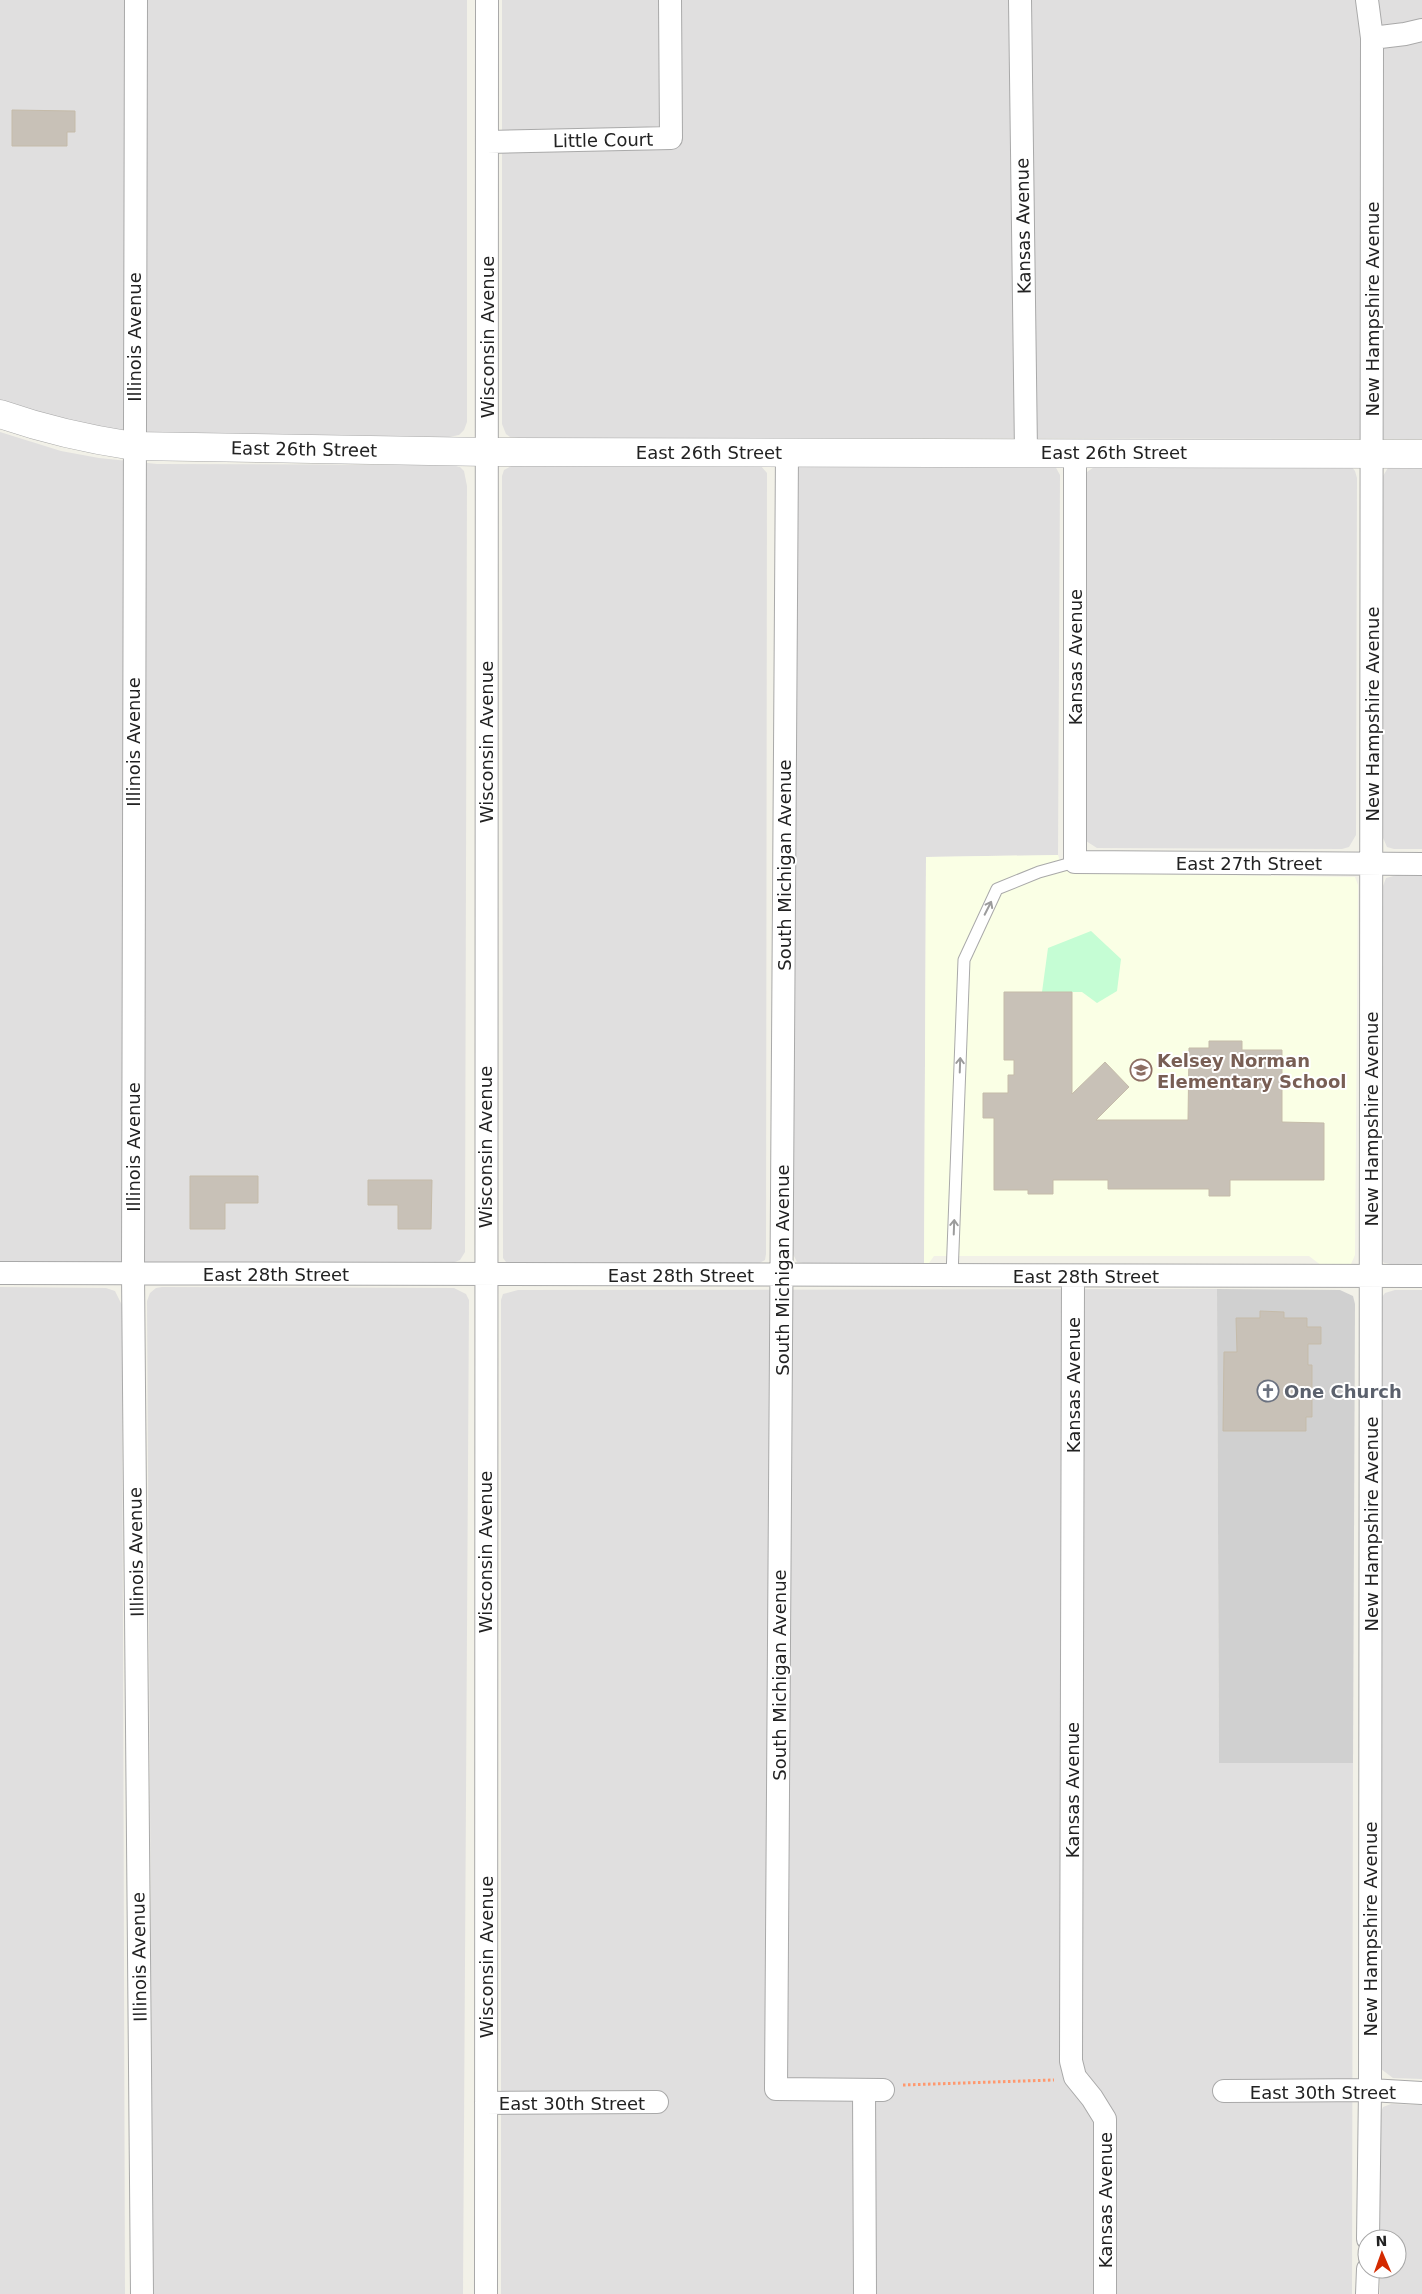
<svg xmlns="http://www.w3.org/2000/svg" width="1422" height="2294" viewBox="0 0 1422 2294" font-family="'DejaVu Sans',sans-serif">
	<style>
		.residential { fill: #e0dfdf }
		.education { fill: #faffe5 }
		.religious { fill: #d0d0d0 }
		.park { fill: #c5fdd4 }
		.building { fill: #c8c1b7; stroke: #c5bba9 }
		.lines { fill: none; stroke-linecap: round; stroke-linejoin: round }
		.service-casing { stroke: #a9a9a9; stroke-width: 13 }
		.minor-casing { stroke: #a9a9a9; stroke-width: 24 }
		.tertiary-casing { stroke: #a9a9a9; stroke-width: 29 }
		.path { stroke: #ff986d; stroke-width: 3; stroke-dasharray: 2.5 2.5; stroke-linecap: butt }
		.service { stroke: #fff; stroke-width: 11 }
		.minor { stroke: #fff; stroke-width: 22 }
		.tertiary { stroke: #fff; stroke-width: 28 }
		.oneway { stroke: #9c9c9c }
		.labels { text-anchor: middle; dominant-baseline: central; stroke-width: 4; stroke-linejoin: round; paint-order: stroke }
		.street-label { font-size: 18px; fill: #222; stroke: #fff }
		.education-label { font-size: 18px; font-weight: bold; fill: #785e54; stroke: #fff; text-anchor: start }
		.worship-label { font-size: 18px; font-weight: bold; fill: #5b616d; stroke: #fff; text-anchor: start }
	</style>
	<rect width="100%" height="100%" fill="#f2f1e8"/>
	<path class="residential" d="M0,0H467V422L464,430L459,435L449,437L157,436L108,430L0,402Z
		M502,0H1422V439L518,438L510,437L506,434L502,424Z
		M0,432L61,451L99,458L157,464L452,465L460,467L464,471L467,486L465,1252L460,1260L455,1262H0Z
		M515,464L760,465L767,473L766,1254L765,1260L756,1265L512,1263L506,1262L503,1258L502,476L504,470Z
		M799,465L1055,466L1060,475L1058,855L926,857L924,1265L803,1263L797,1262L792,1252L796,468Z
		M1097,465L1351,466L1355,471L1357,478L1356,835L1349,847L1342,849L1097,848L1086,841L1085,477L1087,472Z
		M1422,465V849H1394L1387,847L1381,833L1383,476L1389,466Z
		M1397,875H1422V1265L1391,1264L1384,1263L1381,1258L1382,889L1386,878Z
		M0,1287L106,1288L115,1291L122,1305L125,2294H0Z
		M162,1287L454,1288L466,1294L469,1300L463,2294H153L147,1301L150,1293L156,1288Z
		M1217,1289L1219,1763H1353L1352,2294H501V1300L503,1294L518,1290Z
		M1395,1290H1422V2079L1393,2078L1381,2069L1382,1297L1385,1293Z
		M1391,2104L1422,2105V2294H1380V2269H1397V2239H1380V2115L1383,2107Z"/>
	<path class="education" d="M1058,855L1060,861L1077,873L1355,877L1358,885L1355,1255L1351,1264L1346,1266H1322L1309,1256H934L929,1263L924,1265L926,857Z"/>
	<path class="religious" d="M1217,1289L1340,1290L1353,1296L1355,1304L1353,1763H1219Z"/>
	<path class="park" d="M1091,931L1121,959L1117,991L1097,1003L1082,992H1042L1048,948Z"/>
	<path class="building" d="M12,110L75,111V132H67V146H12Z
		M1004,992H1072V1094L1105,1062L1129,1087L1096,1120H1188L1189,1048H1209V1041H1242V1050H1282V1122L1324,1123V1180H1230V1196H1209V1189H1108V1180H1053V1194H1028V1190H994V1118H983V1093H1008V1075H1014V1060H1004Z
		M190,1176H258V1203H225V1229H190Z
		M368,1180H432L431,1229H398V1205H368Z
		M1260,1311L1284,1312V1318H1307V1327H1321V1344H1308V1365H1312V1417H1306V1431H1223L1224,1352H1237L1236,1318H1260Z"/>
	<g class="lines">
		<g class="service-casing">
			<path id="service" d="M952,1276L964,960L997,889L1039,872L1075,862"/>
		</g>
		<g class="minor-casing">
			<path id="minor" d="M136,0L133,1273L142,2294
				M1020,0L1026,452
				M1367,0L1372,38L1370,2090L1368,2239
				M1372,38L1405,34L1422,30
				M487,142L671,138L670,0
				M787,452L776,2089L883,2090
				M1075,452V862L1422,864
				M0,1273L1422,1276
				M1073,1276L1071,2061L1075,2077L1092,2098L1105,2119V2294
				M864,2090L865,2294
				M1224,2091L1370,2090L1422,2093
				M486,2103L657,2102
				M486,2294L487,0
				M1367,2294L1368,2269"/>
		</g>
		<g class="tertiary-casing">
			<path id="tertiary" d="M0,414C46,430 86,439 133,446L487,452L1422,454"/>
		</g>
		<path class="path" d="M903,2085L1054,2080"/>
		<use href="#service" class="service"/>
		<use href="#minor" class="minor"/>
		<use href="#tertiary" class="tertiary"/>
	</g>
	<defs><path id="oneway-shaft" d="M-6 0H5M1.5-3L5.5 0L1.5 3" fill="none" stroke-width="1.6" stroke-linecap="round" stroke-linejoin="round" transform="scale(1.25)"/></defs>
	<g class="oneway">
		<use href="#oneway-shaft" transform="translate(988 908) rotate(-63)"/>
		<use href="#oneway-shaft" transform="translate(960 1065) rotate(-88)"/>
		<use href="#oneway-shaft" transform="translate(954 1227) rotate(-88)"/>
	</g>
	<defs>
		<g id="school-ring" transform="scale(1.125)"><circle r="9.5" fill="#fff" stroke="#8d6e63" stroke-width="1.5"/><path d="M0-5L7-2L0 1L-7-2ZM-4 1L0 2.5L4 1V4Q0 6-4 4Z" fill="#8d6e63"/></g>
		<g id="church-ring" transform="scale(1.125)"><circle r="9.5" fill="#fff" stroke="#6b7280" stroke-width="1.5"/><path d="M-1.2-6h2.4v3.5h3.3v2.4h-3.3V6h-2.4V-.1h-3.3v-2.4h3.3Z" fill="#6b7280"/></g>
	</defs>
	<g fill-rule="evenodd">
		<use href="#school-ring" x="1141" y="1070"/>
		<use href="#church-ring" x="1268" y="1391"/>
	</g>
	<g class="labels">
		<g class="street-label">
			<text transform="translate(603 140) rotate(-1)">Little Court</text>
			<text transform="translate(1023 226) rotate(-91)">Kansas Avenue</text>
			<text transform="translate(1372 309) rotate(-90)">New Hampshire Avenue</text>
			<text transform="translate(134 337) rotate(-90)">Illinois Avenue</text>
			<text transform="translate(487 337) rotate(-90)">Wisconsin Avenue</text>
			<text transform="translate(304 449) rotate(1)">East 26th Street</text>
			<text x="709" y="452">East 26th Street</text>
			<text x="1114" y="452">East 26th Street</text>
			<text transform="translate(1075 657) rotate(-90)">Kansas Avenue</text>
			<text transform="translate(1372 714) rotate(-90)">New Hampshire Avenue</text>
			<text transform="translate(133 742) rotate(-90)">Illinois Avenue</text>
			<text transform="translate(486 742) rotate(-90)">Wisconsin Avenue</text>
			<text x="1249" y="863">East 27th Street</text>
			<text transform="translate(784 865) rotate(-90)">South Michigan Avenue</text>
			<text transform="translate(1371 1119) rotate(-90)">New Hampshire Avenue</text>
			<text transform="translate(133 1147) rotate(-90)">Illinois Avenue</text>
			<text transform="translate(485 1147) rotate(-90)">Wisconsin Avenue</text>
			<text transform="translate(782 1270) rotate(-90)">South Michigan Avenue</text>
			<text x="276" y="1274">East 28th Street</text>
			<text x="681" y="1275">East 28th Street</text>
			<text x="1086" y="1276">East 28th Street</text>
			<text transform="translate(1073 1385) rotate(-90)">Kansas Avenue</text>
			<text transform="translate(1371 1524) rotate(-90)">New Hampshire Avenue</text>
			<text transform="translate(136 1552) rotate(-91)">Illinois Avenue</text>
			<text transform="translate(485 1552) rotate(-90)">Wisconsin Avenue</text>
			<text transform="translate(779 1675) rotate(-90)">South Michigan Avenue</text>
			<text transform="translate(1072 1790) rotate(-90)">Kansas Avenue</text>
			<text transform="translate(1370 1929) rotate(-90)">New Hampshire Avenue</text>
			<text transform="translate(139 1957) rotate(-91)">Illinois Avenue</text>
			<text transform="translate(486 1957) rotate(-90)">Wisconsin Avenue</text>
			<text x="1323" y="2092">East 30th Street</text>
			<text x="572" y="2103">East 30th Street</text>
			<text transform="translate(1105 2200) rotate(-90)">Kansas Avenue</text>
		</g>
		<g class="education-label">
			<text x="1157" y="1060">Kelsey Norman<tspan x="1157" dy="21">Elementary School</tspan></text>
		</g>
		<g class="worship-label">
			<text x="1284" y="1391">One Church</text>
		</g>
	</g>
	<g transform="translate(1382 2254) rotate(358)"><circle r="24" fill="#ffffff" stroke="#a7a7a7"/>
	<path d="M0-4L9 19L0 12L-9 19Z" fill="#d42a00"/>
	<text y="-8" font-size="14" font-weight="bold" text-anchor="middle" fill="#222222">N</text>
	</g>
</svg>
